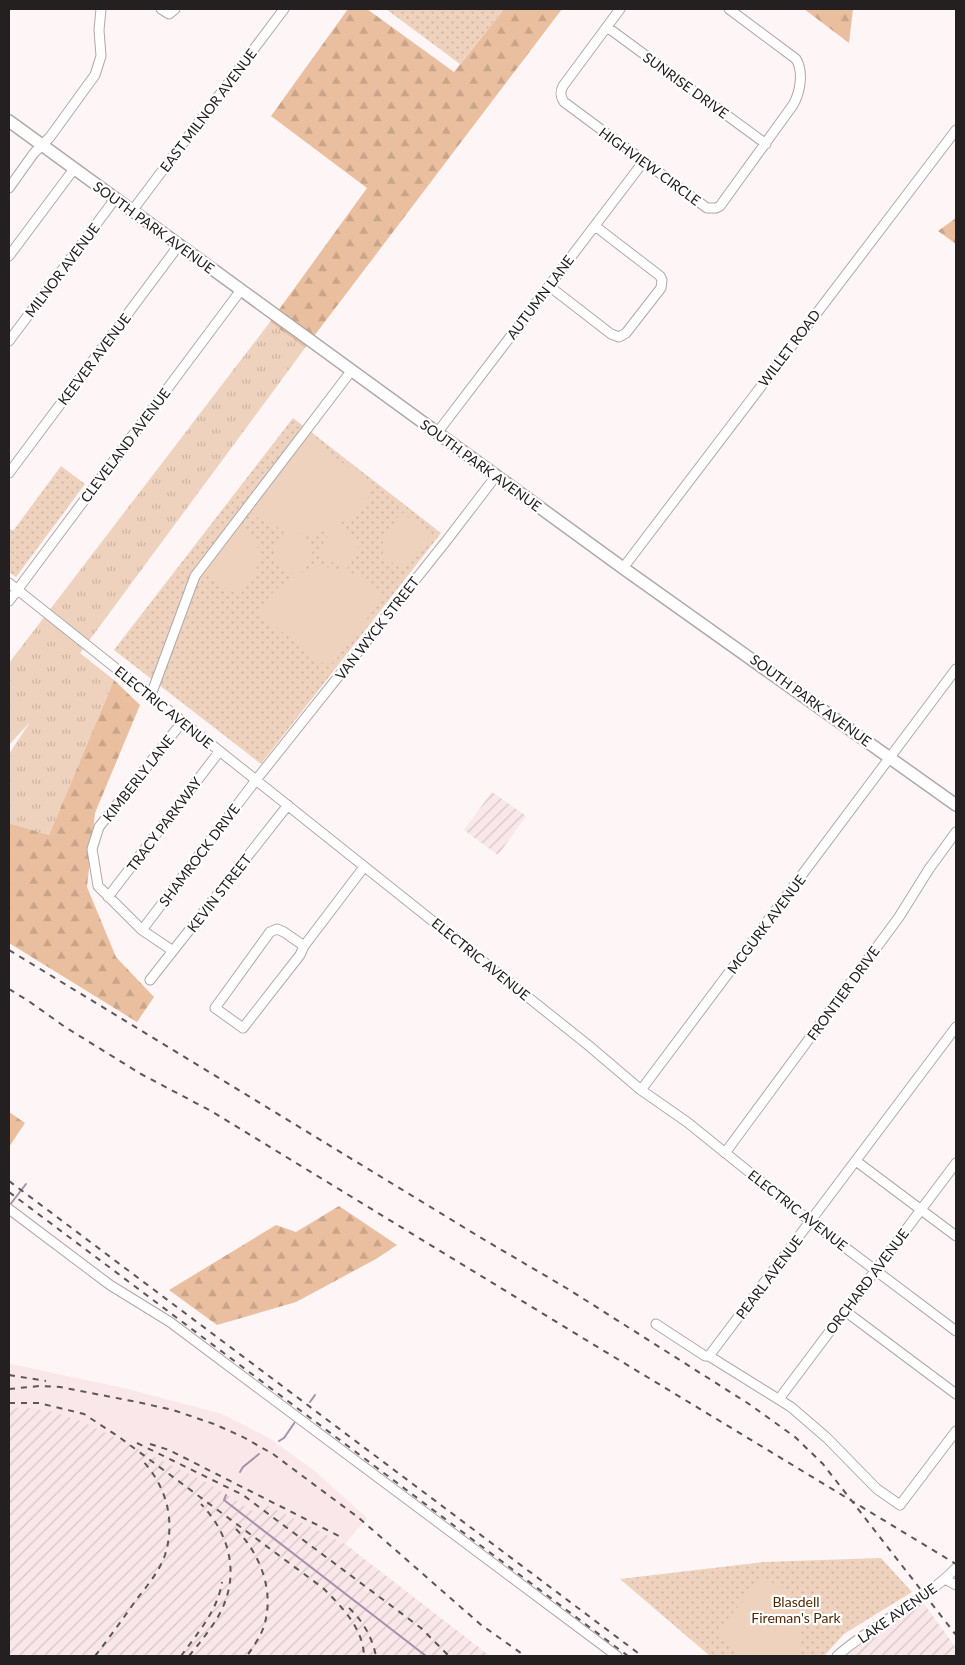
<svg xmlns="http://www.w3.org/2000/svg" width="965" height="1665" viewBox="0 0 965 1665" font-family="Lato,sans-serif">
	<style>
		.built { fill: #f9e7e9 }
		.industrial { fill: url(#industrial-furrows) }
		.grass { fill: url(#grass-tufts) }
		.forest { fill: url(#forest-firs) }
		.park { fill: url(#park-dots) }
		.pitch { fill: #eed2be; fill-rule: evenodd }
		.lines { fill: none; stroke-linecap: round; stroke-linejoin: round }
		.stream { stroke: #a88faa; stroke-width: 2 }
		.minor-casing { stroke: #b1a8a9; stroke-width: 11 }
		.major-casing { stroke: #b1a8a9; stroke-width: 14 }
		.minor { stroke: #fff; stroke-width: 9 }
		.major { stroke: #fff; stroke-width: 11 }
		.rail { stroke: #5c5657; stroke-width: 2; stroke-dasharray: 6 6; stroke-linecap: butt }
		.labels { text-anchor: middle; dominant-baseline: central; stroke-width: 4.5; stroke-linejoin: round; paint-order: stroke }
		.street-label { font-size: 14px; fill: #242021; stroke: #fff }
		.park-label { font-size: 14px; fill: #502802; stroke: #fff }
	</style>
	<defs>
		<pattern id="industrial-furrows" width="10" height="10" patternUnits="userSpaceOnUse" patternTransform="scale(1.25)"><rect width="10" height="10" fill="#f9e7e9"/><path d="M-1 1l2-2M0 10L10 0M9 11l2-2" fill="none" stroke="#d5c6c8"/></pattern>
		<pattern id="grass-tufts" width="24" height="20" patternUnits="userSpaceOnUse" patternTransform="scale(1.25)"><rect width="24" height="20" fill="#eed2be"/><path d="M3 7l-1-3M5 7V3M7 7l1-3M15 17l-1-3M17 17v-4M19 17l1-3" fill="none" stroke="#ccb4a3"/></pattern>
		<pattern id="forest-firs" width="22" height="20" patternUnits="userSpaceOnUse" patternTransform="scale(1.25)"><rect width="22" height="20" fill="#eabf9f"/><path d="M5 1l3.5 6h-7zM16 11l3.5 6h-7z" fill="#c9a489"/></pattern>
		<pattern id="park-dots" width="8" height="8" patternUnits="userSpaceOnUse" patternTransform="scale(1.25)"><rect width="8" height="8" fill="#eed2be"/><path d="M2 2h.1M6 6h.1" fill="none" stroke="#ccb4a3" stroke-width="1.8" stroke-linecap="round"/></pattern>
	</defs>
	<rect width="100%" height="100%" fill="#fef5f6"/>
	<path class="built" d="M11,1364L128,1389L222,1414L269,1438L316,1472L367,1518L345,1544L267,1505L253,1511L206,1482L165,1462L21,1407L9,1410V1365Z"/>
	<path class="industrial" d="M492,792L526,816L498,855L464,830Z
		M21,1407L54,1412L83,1422L206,1482L253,1511L267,1505L345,1544L490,1656H9V1410Z
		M922,1601L956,1648V1656H839Z"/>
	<path class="grass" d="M270,322L305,348L80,653L114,680L49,835L9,823V754L30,722L9,745V663Z"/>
	<path class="forest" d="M348,9H367L454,72L504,9H562L305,348L270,322L367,188L271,116Z
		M804,9H853L849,43Z
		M956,218V244L938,231Z
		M114,680L140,705L95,813L87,887L116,957L154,997L137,1022L9,943V823L49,835Z
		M9,1112L25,1123L9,1147Z
		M339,1206L397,1245L376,1259L296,1302L217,1325L169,1290L276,1225L296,1232Z"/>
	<path class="park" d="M386,9H504L460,64Z
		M293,418L441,533L261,764L114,650Z
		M61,466L85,484L16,577L9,572V528L13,531Z
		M881,1558L912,1592L844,1634L824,1656H710L620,1579L764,1562Z"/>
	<path class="pitch" d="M306,434L373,487L369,497L352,517L337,525L357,539L359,552L346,570L372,583L384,596L333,663L324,664L256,612L275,590L295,575C274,564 269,551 285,531L256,517L244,504L297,435ZM336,526L320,547V554L344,570L319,566L297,574L312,556L313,547L297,533L314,535Z
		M402,512L427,534L429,539L404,571L383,556V537Z
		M230,520C237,526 253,537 257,545C265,562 249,583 239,596L204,573L202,560Z
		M764,1577C772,1583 787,1592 793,1599C803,1611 805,1644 795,1656H739L720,1638L719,1629Z"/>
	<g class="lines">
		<path class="stream" d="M9,1206L26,1184
			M310,1402L315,1395
			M279,1441L284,1438L295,1422
			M240,1472L243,1467L259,1454
			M226,1495L224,1500L426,1656"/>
		<g class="minor-casing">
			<path id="minor" d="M161,9L169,14L175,9
				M620,9L563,86C560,92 560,96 564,102L707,208H716L720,206L793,105C800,93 804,72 796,59L729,9
				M607,27L766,144
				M9,188L34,153L50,137L95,75L101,56L99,30L101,9
				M132,211L284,9
				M9,256L74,169
				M549,286L611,334L619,337L626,333L661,288L662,280L660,276L595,226
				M9,341L115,199
				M437,433L644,161
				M9,473L179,245
				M623,568L956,130
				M9,583L588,1045L641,1090L687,1122L810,1221L956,1331
				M9,601L241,290
				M151,695L195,576L352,370
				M108,897L219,752
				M277,929L284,932L304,946L300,955L243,1028L215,1008L270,932Z
				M142,930L256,780L447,540L496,476
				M304,946L364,867
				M173,951L142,930L98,886L92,849L99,827L183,721
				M150,980L288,805
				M641,1090L956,669
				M725,1153L899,917L929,869L956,832
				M856,1161L956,1236
				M9,1209L110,1285L170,1322L617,1656
				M845,1311L956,1394
				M656,1324L705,1356H709L956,1027
				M709,1356L791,1407L827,1438L877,1489L900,1505L956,1431
				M779,1399L956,1163
				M945,1579L956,1585
				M837,1656C874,1623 921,1604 956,1568"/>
		</g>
		<g class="major-casing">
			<path id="major" d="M9,121L623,568L956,805"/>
		</g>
		<use href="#minor" class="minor"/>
		<use href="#major" class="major"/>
		<path class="rail" d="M9,950L483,1239L568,1289L749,1404L795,1437L823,1464L956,1635
			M9,989L30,1002L65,1027L141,1074L211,1111L586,1340L956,1564
			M9,1181L642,1656
			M9,1192L628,1656
			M9,1375L46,1381
			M9,1389L40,1386L60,1387L137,1402L173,1410L214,1424L243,1437L273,1454L359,1518L480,1624L525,1656
			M9,1403H39L84,1414L119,1437L323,1588C342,1607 363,1628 364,1656
			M137,1443L243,1495L421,1628L449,1656
			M150,1444L169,1450L343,1538
			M236,1529C260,1554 275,1591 264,1626C261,1636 253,1647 247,1656
			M349,1608C363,1621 372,1637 376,1656
			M95,1656C109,1638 123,1619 136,1600C147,1586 159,1572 165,1555C176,1520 166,1485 141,1459
			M181,1656C197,1634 218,1610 222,1582
			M189,1656C201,1641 214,1626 222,1609C240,1571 228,1532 201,1504"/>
	</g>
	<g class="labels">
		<g class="street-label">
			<text transform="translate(686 85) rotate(36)">SUNRISE DRIVE</text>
			<text transform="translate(208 110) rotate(-53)">EAST MILNOR AVENUE</text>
			<text transform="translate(650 166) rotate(36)">HIGHVIEW CIRCLE</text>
			<text transform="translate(154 227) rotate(36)">SOUTH PARK AVENUE</text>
			<text transform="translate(62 270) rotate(-53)">MILNOR AVENUE</text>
			<text transform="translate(540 297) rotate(-53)">AUTUMN LANE</text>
			<text transform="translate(789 348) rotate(-53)">WILLET ROAD</text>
			<text transform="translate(94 359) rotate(-53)">KEEVER AVENUE</text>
			<text transform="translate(125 445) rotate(-53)">CLEVELAND AVENUE</text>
			<text transform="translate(481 465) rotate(36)">SOUTH PARK AVENUE</text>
			<text transform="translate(377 628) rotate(-52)">VAN WYCK STREET</text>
			<text transform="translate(811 700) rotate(36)">SOUTH PARK AVENUE</text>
			<text transform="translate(164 707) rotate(39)">ELECTRIC AVENUE</text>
			<text transform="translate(138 778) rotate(-52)">KIMBERLY LANE</text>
			<text transform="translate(164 824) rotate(-53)">TRACY PARKWAY</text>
			<text transform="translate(199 855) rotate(-53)">SHAMROCK DRIVE</text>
			<text transform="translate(219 893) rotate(-52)">KEVIN STREET</text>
			<text transform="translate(766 924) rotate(-53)">MCGURK AVENUE</text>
			<text transform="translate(481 959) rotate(39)">ELECTRIC AVENUE</text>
			<text transform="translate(843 993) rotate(-54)">FRONTIER DRIVE</text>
			<text transform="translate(798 1210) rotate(38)">ELECTRIC AVENUE</text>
			<text transform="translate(769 1277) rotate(-53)">PEARL AVENUE</text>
			<text transform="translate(867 1281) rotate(-53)">ORCHARD AVENUE</text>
			<text transform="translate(897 1613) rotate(-35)">LAKE AVENUE</text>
		</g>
		<g class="park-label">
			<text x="796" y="1601">Blasdell<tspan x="796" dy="16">Fireman's Park</tspan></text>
		</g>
	</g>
	<rect width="965" height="1665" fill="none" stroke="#242021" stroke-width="20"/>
</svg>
